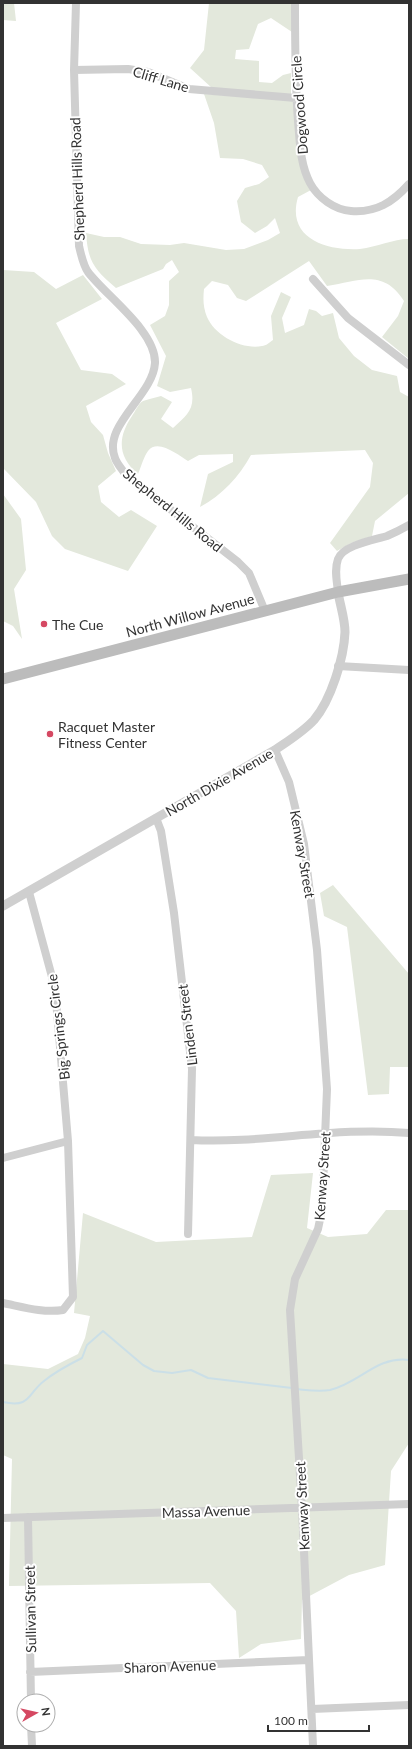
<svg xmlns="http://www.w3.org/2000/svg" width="412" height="1749" viewBox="0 0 412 1749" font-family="Lato,sans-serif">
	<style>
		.green { fill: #e3e8dc }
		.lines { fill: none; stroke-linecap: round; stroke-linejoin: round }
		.stream { stroke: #cbdfe7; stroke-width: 2 }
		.minor { stroke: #cfcfcf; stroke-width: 8 }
		.tertiary { stroke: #cfcfcf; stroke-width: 9 }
		.secondary { stroke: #bcbcbc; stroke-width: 11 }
		.poi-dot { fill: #d54862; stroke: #fff; stroke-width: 1.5 }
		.labels { text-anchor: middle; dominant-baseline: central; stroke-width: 4; stroke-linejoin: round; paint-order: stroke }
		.street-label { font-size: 14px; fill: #323232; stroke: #fff }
		.poi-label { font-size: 14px; fill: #323232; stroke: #fff; text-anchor: start }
	</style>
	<rect width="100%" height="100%" fill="#fff"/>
	<path class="green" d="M3,3H14L16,21L3,20Z
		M209,3H291L292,32L271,18L258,24L249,49L236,50L235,59L259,61V82L272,83L283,75L291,73V95L212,88L190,68L204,50Z
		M204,94L293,100L311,190L298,197C286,238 326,251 360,249C377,247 393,239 409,239V359L382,337L398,316L404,301C383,268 359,281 327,286L309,261L246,301L237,298L228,285L212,281L204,289C203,299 203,307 207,317C215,336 243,350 262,346C266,346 270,342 273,340L271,316L281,292L291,297L282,318L285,333L304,325L309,309L316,311L322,316L333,313L339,338L354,356L372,370L397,376L400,392L409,397V493L375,521L372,536L351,543L337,551L330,543L370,487L373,463L365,450L251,455C239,477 222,495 200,507L208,474L233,462V454L199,455L188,461C179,456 158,438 148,451C144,456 141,467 138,474C118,457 117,438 132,416C135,412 138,404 143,401C148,399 155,398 161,396L172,402L161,419L173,428C187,415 196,409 191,388L170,392L157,386L166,356L150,325L165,316L169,305V281L179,272L172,260L166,264L163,269L116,288C94,269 88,262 86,233L104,237H120L141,244L170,245L184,243L226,250L244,249L268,240L280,233L275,218L267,226L255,233L241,222L237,201L245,188L259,184L269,177L262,165L243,159L220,158L214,123Z
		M3,270L34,272L56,289L83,275L102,299L56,323L81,370L112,374L126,384L86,406L91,422L103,435L108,453L116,471L98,486L101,502L119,517L131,510L157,526L128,571L65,549L52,536L36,502L3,468Z
		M3,494L21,519L26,570L14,589L22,639L13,626L3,621Z
		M333,885L409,974V1067H390L389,1094L368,1095L347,927L324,916L320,893Z
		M313,1173L307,1228L328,1237L367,1234L386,1210H409V1443L391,1471L385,1565L349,1575L302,1600L301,1639L261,1644L239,1658L236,1611L210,1583L9,1586L12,1459L3,1455V1364L48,1369L78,1354L85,1338L90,1316L74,1313L83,1213L156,1242L252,1237L271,1175Z"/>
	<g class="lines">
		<path class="stream" d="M296,1389C307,1390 319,1392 330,1390C360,1383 376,1356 409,1360
			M3,1402C31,1408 27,1394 44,1381C56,1371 68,1365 82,1358L87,1345L103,1331L143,1365L154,1371L172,1373L191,1370L208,1378L292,1388"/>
		<path class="minor" d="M76,3L74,70L79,246C81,254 83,265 88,272C106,296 156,331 155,363C153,396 102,425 115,458C117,464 122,469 125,474L238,562L249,573L265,611
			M295,3C295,42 295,82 298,121C300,143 300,164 310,183C318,198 335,210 351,211C376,213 393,202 409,184
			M74,70L128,69L148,72L189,89L296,98
			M313,279L348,318L409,365
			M338,592C337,581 334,570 338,559C343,545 374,540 387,536C394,533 402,529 409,525
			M338,666L409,670
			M275,750L289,782L304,844L317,950L327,1089L322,1210L318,1229L295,1279L290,1310L302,1508L313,1746
			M156,818L161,831L174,913L192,1069L188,1234
			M29,892L55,988L68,1141
			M191,1140C263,1144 336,1126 409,1133
			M3,1158L68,1141L73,1297L63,1310C43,1313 23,1307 3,1303
			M28,1517L31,1701
			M3,1518L409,1504
			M30,1672L309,1660
			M312,1709L409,1705
			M31,1725L32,1746"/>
		<path class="tertiary" d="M3,906L275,750C288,741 303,732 314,720C331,700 344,658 345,632C345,619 340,605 338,592"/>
		<path class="secondary" d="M3,679L338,592L409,579"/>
	</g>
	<g class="poi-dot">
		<circle cx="44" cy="624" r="4"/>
		<circle cx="50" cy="734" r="4"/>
	</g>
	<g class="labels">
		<g class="street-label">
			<text transform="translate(161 79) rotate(17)">Cliff Lane</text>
			<text transform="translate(299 105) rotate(-94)">Dogwood Circle</text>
			<text transform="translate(77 179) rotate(-92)">Shepherd Hills Road</text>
			<text transform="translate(173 510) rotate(39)">Shepherd Hills Road</text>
			<text transform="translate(190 615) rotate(-15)">North Willow Avenue</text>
			<text transform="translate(219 782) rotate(-30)">North Dixie Avenue</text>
			<text transform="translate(303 854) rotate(80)">Kenway Street</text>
			<text transform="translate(187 1025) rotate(-97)">Linden Street</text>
			<text transform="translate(58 1027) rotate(-97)">Big Springs Circle</text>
			<text transform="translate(322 1176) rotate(-86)">Kenway Street</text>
			<text transform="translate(302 1506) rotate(-93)">Kenway Street</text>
			<text transform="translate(206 1511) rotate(-2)">Massa Avenue</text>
			<text transform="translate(30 1609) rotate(-91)">Sullivan Street</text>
			<text transform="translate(170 1666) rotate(-2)">Sharon Avenue</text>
		</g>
		<g class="poi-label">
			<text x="52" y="624">The Cue</text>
			<text x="58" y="726">Racquet Master<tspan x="58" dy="16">Fitness Center</tspan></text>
		</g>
	</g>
	<rect width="412" height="1749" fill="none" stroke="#323232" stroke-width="8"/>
	<g transform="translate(36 1713) rotate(82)"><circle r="19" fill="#ffffff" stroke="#adadad"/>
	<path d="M0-3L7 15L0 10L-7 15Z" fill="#d54862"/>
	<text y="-6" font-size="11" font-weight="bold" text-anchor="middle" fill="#323232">N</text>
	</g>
	<path d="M268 1725v6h101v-6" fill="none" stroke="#323232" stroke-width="2"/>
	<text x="274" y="1725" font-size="12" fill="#323232" stroke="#ffffff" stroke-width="3" paint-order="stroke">100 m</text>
</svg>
